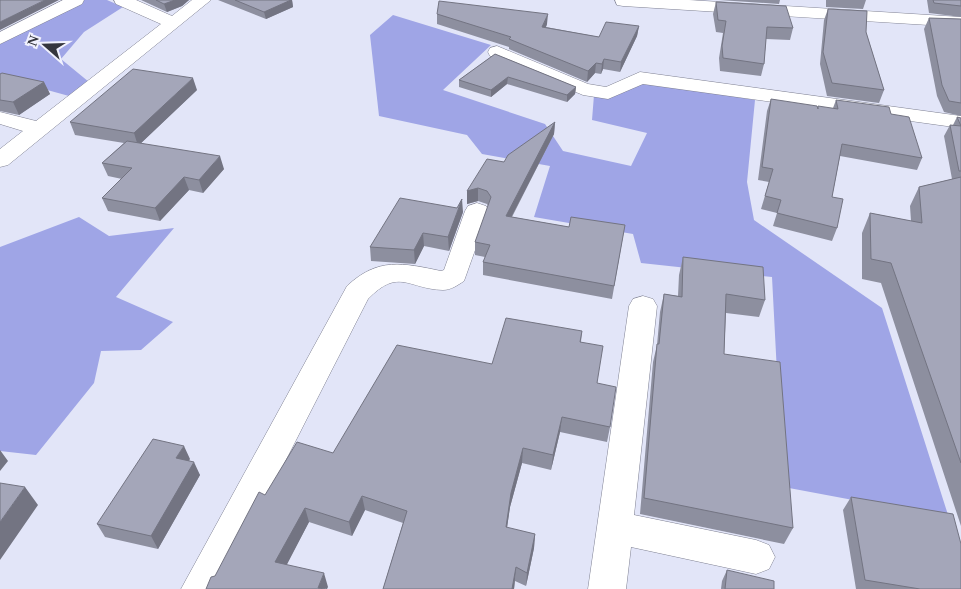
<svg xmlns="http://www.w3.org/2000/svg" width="961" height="589" viewBox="0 0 961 589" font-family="Georgia,serif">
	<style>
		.forest { fill: #9fa5e6 }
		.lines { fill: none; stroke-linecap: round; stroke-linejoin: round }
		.minor-casing { stroke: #7f8192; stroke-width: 1 }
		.minor { fill: #fff; fill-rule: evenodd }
		.wall { fill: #8d8f9f }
		.shaded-wall { fill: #737482 }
		.building { fill: #a4a6b9; stroke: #737482 }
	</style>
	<rect width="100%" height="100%" fill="#e2e5f8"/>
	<path class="forest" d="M82,0H107L123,7L84,32L61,59L89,82L69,96L11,80L0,84V44Z
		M393,15L491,45L443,90L545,124L563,151L631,166L647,133L592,120L594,95H618L643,81L755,100L747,182L754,220L882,308L949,518L789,488L777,373L772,277L641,263L633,234L534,217L550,166L482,154L467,135L379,116L370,35Z
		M79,217L109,236L174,228L116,297L173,322L141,350L101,351L94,383L36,455L0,451V247Z"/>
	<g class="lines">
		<g class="minor-casing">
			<path id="minor" d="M63,0H84L82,4L0,44V32Z
				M114,0H136L172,16L192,0H211L8,165L0,167V149L23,131L0,124V112L36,121L161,24L116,4Z
				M615,0H689L961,17V27L623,6L617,5Z
				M497,46L588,84L606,87L640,72L961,116V128L643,84L608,99L583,95L490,56L488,52L490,48Z
				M477,203L486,206L489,211L464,281C458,285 451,290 443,290C408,289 399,267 368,299L220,589H181L347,286C378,257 403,263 441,271L444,270L465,211L468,206Z
				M643,296L653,299L657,306L634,515L756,540L769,545L775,557L769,569L756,574L631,547L626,589H588L629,306L633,299Z"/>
		</g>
		<use href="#minor" class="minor"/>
	</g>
	<path class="wall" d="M141,0H189L182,6L167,12Z
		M218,0H292L293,7L266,19Z
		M719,0H780L779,4Z
		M826,0H866L863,9L826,7Z
		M927,0H961V17L929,13Z
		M716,2L793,28L790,40L766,39L764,64L761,76L720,71L719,58L723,33L716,32L713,14Z
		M828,9L866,32L884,90L879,103L827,96L820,64L824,20Z
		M437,14L547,24L546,27L599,37L639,26L637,36L620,72L603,69L601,74L595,73L587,82L509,49V47L437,24Z
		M929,18L961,19V116L944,112L937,96L924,29Z
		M495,54L576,87L575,94L567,102L507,84L491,97L459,87V80Z
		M0,74L44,82L50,94L19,115L0,111Z
		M197,90L141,143L224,169L203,193L189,190L160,221L108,211L102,198L122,179L108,176L102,163L124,143L75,135L70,122Z
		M771,99L817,108H833L836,100L891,114L922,158L917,170L840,156L832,197L837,228L832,241L773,226L777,213L761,209L769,182L758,180L767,111Z
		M957,117L961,118V526L881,283L862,279V233L870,213L911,221L910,206L919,187L952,179L944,136L950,125H953Z
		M555,122L554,134L512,217L569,227L625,225L612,299L483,275V262L485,257L475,255V242L488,206L487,204L478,201L467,204V191Z
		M463,212L449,251L424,246L415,264L371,261L370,247Z
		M683,257L765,300L759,317L726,313L724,354L793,528L784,544L640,514L653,362L657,345L660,312L664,294L678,296L679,275Z
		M582,331L581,342L597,383L610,427L607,442L560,432L551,470L522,463L510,507L507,528L535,534L534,548L526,586L515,581L514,589H383L403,523L365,510L352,536L309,522L286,565L328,587L215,576L265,495L333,453L492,364Z
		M190,459L189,460L200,475L158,549L105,537L97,524Z
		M851,497L961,589H856L843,510Z
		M727,570L774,589H721L722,581Z"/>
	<path class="shaded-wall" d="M45,0H59L0,30V22Z
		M175,0H189L182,6L167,12L164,4Z
		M291,0H292L293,7L266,19L264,12Z
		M548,14L547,24L542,37V27Z
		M639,26L637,36L620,72L621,62Z
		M604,59L603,69L601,74L602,64Z
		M596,63L595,73L587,82L588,71Z
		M508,77L507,84L491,97V90Z
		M193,78L197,90L138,146L134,133Z
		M44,82L50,94L19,115L13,102Z
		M576,87L575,94L567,102V95Z
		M555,122L554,134L505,229L506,216Z
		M220,156L224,169L203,193L199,180Z
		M184,177L189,190L160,221L155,208Z
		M478,188V201L467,204V191Z
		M462,199L463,212L449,251L448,237Z
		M423,233L424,246L415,264L414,250Z
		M562,417L560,432L551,470L553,455Z
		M184,446L190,459L182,471L176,458Z
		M523,448L522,463L510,507L505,541L506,527L511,493Z
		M0,450L8,461L0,471Z
		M194,462L200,475L158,549L151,536Z
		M25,487L38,505L0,560V522Z
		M362,496L365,510L352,536L349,522Z
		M305,508L309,522L281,576L275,562Z
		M535,534L534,548L526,586L527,573Z
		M516,567L514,589H512Z
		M324,573L328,587L327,589L318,588Z"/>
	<path class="building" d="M0,0H45L0,22Z
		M156,0H175L164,4Z
		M235,0H291L264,12Z
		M933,0H961V6L934,3Z
		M439,1L548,14L542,27L599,37L606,22L639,26L621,62L604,59L602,64L596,63L588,71L509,39L511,37L437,14Z
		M716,2L786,6L793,28L767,27L764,64L723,58L722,46L726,21L718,20Z
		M828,9L867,11L866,32L884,90L832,83L823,52Z
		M929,18L961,19V103L949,101L942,85Z
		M495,54L576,87L567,95L508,77L491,90L459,80Z
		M133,69L193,78L134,133L70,122Z
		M2,73L44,82L13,102L0,100V74Z
		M771,99L817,106L818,109V106L838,109L836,100L889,107L891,114L909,117L922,158L842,144L832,197L843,199L837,228L777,213L781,200L765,196L773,169L762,167Z
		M957,117L961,118V126Z
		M555,122L506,216L569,227L571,217L625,225L614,286L483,262L490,245L475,242L491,197L487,191L478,188L467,191L487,159L504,162L508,155Z
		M950,125L961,126V171H959Z
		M127,141L220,156L199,180L184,177L155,208L102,198L132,168L102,163Z
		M961,177V463L891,263L871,259L870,213L922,223L919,187Z
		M400,198L457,208L462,199L448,237L423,233L414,250L370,247Z
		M683,257L763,267L765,300L726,294L724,354L780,362L793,528L644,498L657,344H659L664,294L682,297Z
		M506,318L582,331L580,342L603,346L597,383L616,387L610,427L562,417L553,455L523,448L511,493L506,527L535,534L527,573L516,567L512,589H383L407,511L362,496L349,522L305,508L275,562L324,573L318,588L325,589H206L211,577L215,576L259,492L265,495L297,442L333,453L397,345L492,364Z
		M153,439L184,446L176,458L194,462L151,536L97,524Z
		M0,483L25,487L0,522Z
		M851,497L953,514L961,544V589H920L865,580Z
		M727,570L774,581V589H725Z"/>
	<g transform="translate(45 45) rotate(290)" stroke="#f1f2fe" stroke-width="4" paint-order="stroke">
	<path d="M0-4L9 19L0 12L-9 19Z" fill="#35363e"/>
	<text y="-8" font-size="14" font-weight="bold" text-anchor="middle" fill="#35363e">N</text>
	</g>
</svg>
